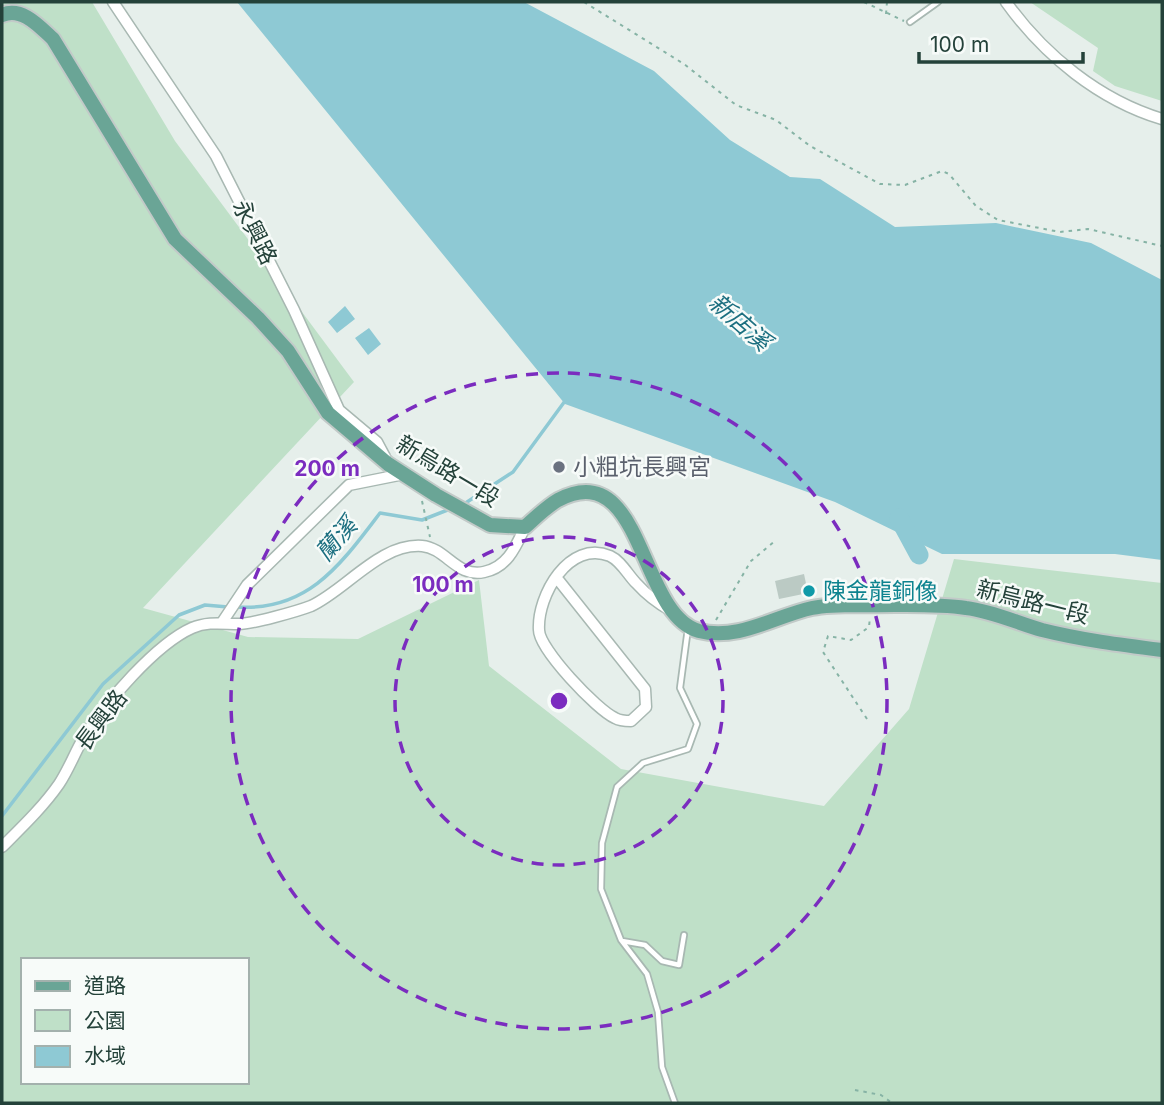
<svg xmlns="http://www.w3.org/2000/svg" width="1164" height="1105" viewBox="0 0 1164 1105" font-family="Inter,'Noto Sans TC',sans-serif">
	<style>
		.green { fill: #bfe0c8; fill-rule: evenodd }
		.water { fill: #8ec9d4 }
		.lines { fill: none; stroke-linecap: round; stroke-linejoin: round }
		.stream { stroke: #8ec9d4; stroke-width: 3.5 }
		.river { stroke: #8ec9d4; stroke-width: 19 }
		.building { fill: #bbcac4 }
		.service-casing { stroke: #a8b8b2; stroke-width: 8 }
		.minor-casing { stroke: #a8b8b2; stroke-width: 13 }
		.primary-casing { stroke: #c2cac8; stroke-width: 18 }
		.path { stroke: #86b3a5; stroke-width: 2; stroke-dasharray: 3.5 5; stroke-linecap: butt }
		.service { stroke: #fff; stroke-width: 4.5 }
		.minor { stroke: #fff; stroke-width: 10 }
		.primary { stroke: #6aa596; stroke-width: 14 }
		.ring { fill: none; stroke: #7b2cbf; stroke-width: 3.5; stroke-dasharray: 12 9 }
		.worship-dot { fill: #6b7280; stroke: #f7fbf9; stroke-width: 2.5 }
		.culture-dot { fill: #0f9aa8; stroke: #f7fbf9; stroke-width: 2.5 }
		.labels { text-anchor: middle; dominant-baseline: central; stroke-width: 5; stroke-linejoin: round; paint-order: stroke }
		.street-label { font-size: 23px; fill: #24423a; stroke: #f7fbf9 }
		.worship-label { font-size: 23px; fill: #5b616d; stroke: #f7fbf9; text-anchor: start }
		.culture-label { font-size: 23px; fill: #0d838f; stroke: #f7fbf9; text-anchor: start }
		.water-label { font-size: 24px; font-style: italic; fill: #1c6f80; stroke: #f7fbf9 }
		.centre { fill: #7b2cbf; stroke: #f7fbf9; stroke-width: 3.5 }
		.ring-label { font-size: 21px; text-anchor: middle; font-weight: bold; fill: #7b2cbf; stroke: #f7fbf9; stroke-width: 5; stroke-linejoin: round; paint-order: stroke }
	</style>
	<rect width="100%" height="100%" fill="#e6efeb"/>
	<path class="green" d="M2,2H92L175,141L354,382L143,608L248,637L358,639L479,580L489,666L621,769L824,806L909,709L954,559L1162,583V1103H2ZM23,960H247V1082H23Z
		M1030,2H1162V101L1115,86L1093,71L1098,48Z"/>
	<path class="water" d="M237,2H524L654,71L730,140L790,177L820,179L895,227L996,223L1091,243L1162,280V560L1115,554H942L835,502L565,404Z
		M345,306L355,319L337,333L328,322Z
		M369,328L381,344L368,355L355,338Z"/>
	<g class="lines">
		<path class="stream" d="M464,504L513,472L565,401
			M236,607C308,612 341,564 380,513L422,520L450,509
			M2,816L103,684L179,615L205,605L228,607"/>
		<path class="river" d="M899,518L919,555"/>
	</g>
	<path class="building" d="M804,574L808,593L779,599L775,581Z"/>
	<g class="lines">
		<g class="service-casing">
			<path id="service" d="M910,22L938,2
				M622,941L645,945L662,961L679,965L684,935
				M675,1103L662,1067L658,1012L647,974L621,940L601,889L602,843L617,787L643,763L688,749L697,724L680,688L688,628"/>
		</g>
		<g class="minor-casing">
			<path id="minor" d="M113,2L216,156L294,310L339,410L377,442L385,457
				M1006,2C1044,55 1099,100 1162,119
				M556,577L645,689L646,707L631,721C625,721 620,721 615,718C597,710 539,649 539,630C537,596 569,539 610,556C621,561 628,575 636,583C646,594 657,603 670,610
				M223,621L247,585L349,485L404,474
				M2,847C22,827 43,807 59,784C69,769 75,752 84,737C105,703 156,644 192,628C208,621 223,624 239,624C252,624 298,611 311,606C346,590 380,543 422,546C446,548 457,578 484,572C508,567 516,546 525,527"/>
		</g>
		<g class="primary-casing">
			<path id="primary" d="M2,15C22,6 40,27 53,39L175,239L258,318L288,351L328,413L388,464L436,495L490,525L525,527C535,518 546,507 558,500C644,455 638,614 699,631C739,641 775,616 812,608C827,605 845,605 860,605C894,606 931,603 966,608C992,611 1017,623 1042,630C1082,640 1122,645 1162,650"/>
		</g>
		<path class="path" d="M584,2L684,64L736,105L776,120L810,146L880,184L905,185L942,171L949,174L976,206L998,220L1060,232L1088,229L1162,246
			M864,2L904,21
			M886,14L887,2
			M422,501L430,537
			M716,620L751,561L775,541
			M867,719L823,652L828,636L851,640L869,627L870,617
			M855,1090L881,1095L892,1103"/>
		<use href="#service" class="service"/>
		<use href="#minor" class="minor"/>
		<use href="#primary" class="primary"/>
	</g>
	<g class="ring">
		<circle cx="559" cy="701" r="164"/>
		<circle cx="559" cy="701" r="328"/>
	</g>
	<circle class="worship-dot" cx="559" cy="467" r="7"/>
	<circle class="culture-dot" cx="809" cy="591" r="7"/>
	<g class="labels">
		<g class="street-label">
			<text transform="translate(255 232) rotate(63)">永興路</text>
			<text transform="translate(448 471) rotate(31)">新烏路一段</text>
			<text transform="translate(1033 602) rotate(14)">新烏路一段</text>
			<text transform="translate(101 720) rotate(-53)">長興路</text>
		</g>
		<g class="worship-label">
			<text x="573" y="467">小粗坑長興宮</text>
		</g>
		<g class="culture-label">
			<text x="823" y="591">陳金龍銅像</text>
		</g>
		<g class="water-label">
			<text transform="translate(740 322) rotate(41)">新店溪</text>
			<text transform="translate(336 539) rotate(-49)">蘭溪</text>
		</g>
	</g>
	<circle cx="559" cy="701" r="10" class="centre"/>
	<g class="ring-label">
		<text x="327" y="476">200 m</text>
		<text x="443" y="592">100 m</text>
	</g>
	<rect width="1164" height="1105" fill="none" stroke="#24423a" stroke-width="7"/>
	<rect x="21" y="958" width="228" height="126" fill="#f7fbf9" stroke="#a3b1ad" stroke-width="2"/>
	<rect x="35" y="981" width="35" height="10" fill="#6aa596" stroke="#a3b1ad" stroke-width="2"/>
	<text x="84" y="993" font-size="21" fill="#24423a">道路</text>
	<rect x="35" y="1010" width="35" height="21" fill="#bfe0c8" stroke="#a3b1ad" stroke-width="2"/>
	<text x="84" y="1028" font-size="21" fill="#24423a">公園</text>
	<rect x="35" y="1046" width="35" height="21" fill="#8ec9d4" stroke="#a3b1ad" stroke-width="2"/>
	<text x="84" y="1063" font-size="21" fill="#24423a">水域</text>
	<path d="M919 52v10h164v-10" fill="none" stroke="#24423a" stroke-width="3.5"/>
	<text x="930" y="52" font-size="21" fill="#24423a" stroke="#f7fbf9" stroke-width="5" paint-order="stroke">100 m</text>
</svg>
